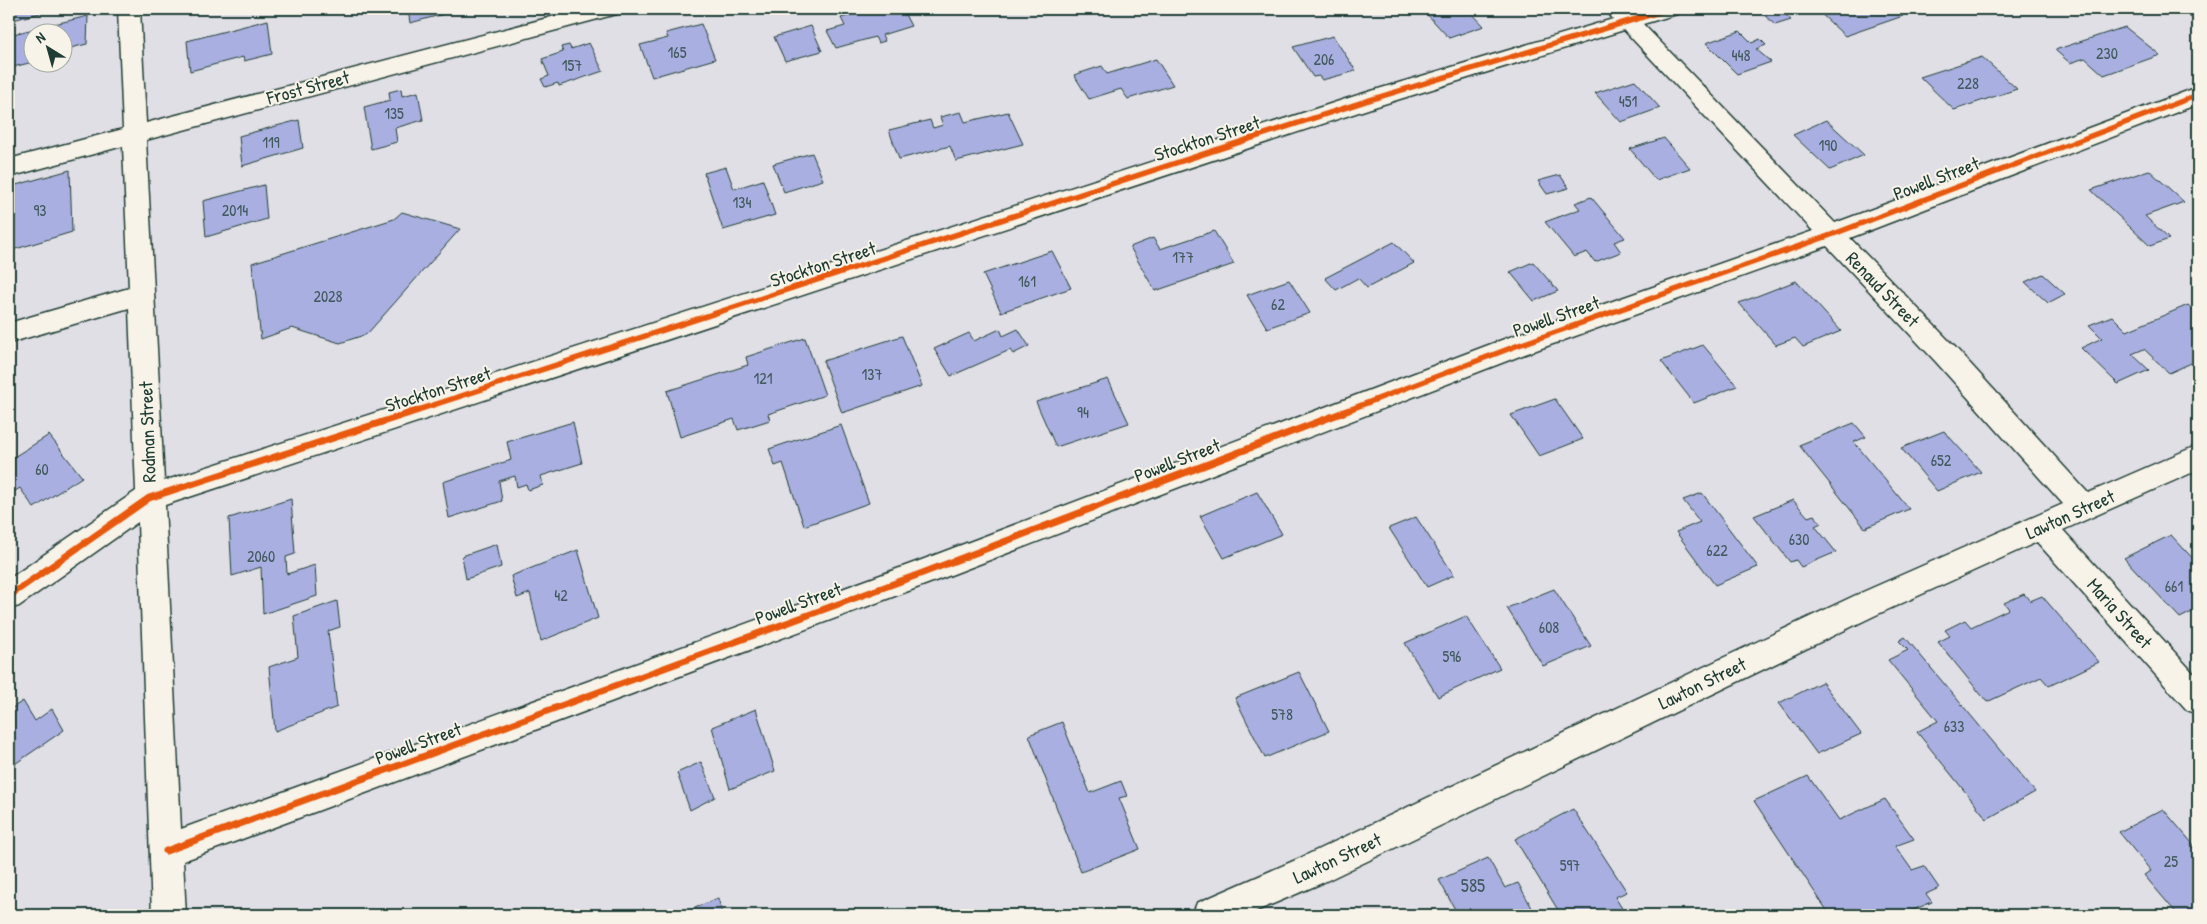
<svg xmlns="http://www.w3.org/2000/svg" width="2207" height="924" viewBox="0 0 2207 924" font-family="'Patrick Hand',sans-serif">
	<style>
		.building { fill: #a9b0e1; stroke: #1f3d34 }
		.lines { fill: none; stroke-linecap: round; stroke-linejoin: round }
		.minor-casing { stroke: #1f3d34; stroke-width: 3 }
		.minor { fill: #f7f3e8; fill-rule: evenodd }
		.cycleway-far1-casing { stroke: #f7f3e8; stroke-width: 8 }
		.cycleway-casing { stroke: #f7f3e8; stroke-width: 10 }
		.cycleway-far1 { stroke: #e8590c; stroke-width: 5.5 }
		.cycleway { stroke: #e8590c; stroke-width: 7 }
		.labels { text-anchor: middle; dominant-baseline: central; stroke-width: 4; stroke-linejoin: round; paint-order: stroke }
		.number-label { font-size: 16px; fill: #425a5f }
		.street-label { font-size: 19px; fill: #1f3d34; stroke: #f7f3e8 }
		.near-number-label { font-size: 19px; fill: #425a5f }
	</style>
	<rect width="100%" height="100%" fill="#e0dfe6"/>
	<filter id="ink" filterUnits="userSpaceOnUse"><feTurbulence type="fractalNoise" baseFrequency=".02" numOctaves="2"/><feDisplacementMap in="SourceGraphic" scale="10" xChannelSelector="R" yChannelSelector="G"/><feConvolveMatrix kernelMatrix="1 2 1 2 8 2 1 2 1" color-interpolation-filters="sRGB"/></filter>
	<g filter="url(#ink)">
		<path class="building" d="M9,9H48V11L9,21Z
			M408,9H443L444,14L410,23Z
			M863,9H902L911,26L882,35L885,41L878,43L875,37L836,48L827,31L845,26L841,18L865,11Z
			M1433,9H1474L1469,10L1484,26L1449,38L1425,12Z
			M1758,9H1780L1791,20L1775,25Z
			M1822,9H1895L1903,16L1845,36L1817,10Z
			M2189,9H2198V20L2195,21L2184,12L2190,10Z
			M88,16L87,44L62,50V32H32L33,62L9,68V35Z
			M268,20L272,54L244,61L243,57L190,71L187,41Z
			M701,24L715,59L652,77L640,45L668,38L666,33Z
			M811,26L822,51L785,61L774,37Z
			M2125,27L2160,55L2104,75L2085,58L2070,63L2055,50Z
			M1740,31L1752,43L1760,39L1766,45L1756,49L1771,62L1737,74L1706,43Z
			M1333,36L1356,71L1322,80L1319,76L1313,77L1293,47Z
			M589,43L603,71L559,86L558,83L545,87L541,79L549,76L542,59L563,52L561,47L569,45L571,49Z
			M1982,57L2017,89L1954,110L1920,77Z
			M1156,59L1173,85L1128,99L1121,89L1089,99L1074,75L1102,66L1107,74Z
			M1635,80L1660,108L1621,122L1595,93Z
			M401,89L402,96L418,92L423,120L395,128L397,142L371,149L364,107L390,100L389,92Z
			M961,112L965,122L1008,112L1023,144L956,161L950,146L899,159L889,130L930,120L933,128L943,125L940,117Z
			M299,120L303,148L242,166L239,136Z
			M1826,120L1864,155L1830,170L1793,135Z
			M1664,138L1690,168L1656,180L1630,149Z
			M812,153L823,180L784,192L773,164Z
			M726,167L734,189L763,180L775,215L723,230L704,173Z
			M70,170L72,232L9,251V187Z
			M2149,170L2184,202L2145,216L2169,239L2150,246L2091,190Z
			M1560,175L1569,188L1547,194L1538,181Z
			M264,185L267,219L206,237L203,201Z
			M1591,197L1625,238L1614,242L1621,252L1595,262L1587,252L1574,257L1545,222L1580,209L1575,203Z
			M402,212L460,229L367,334L340,343L292,328L261,339L252,263L394,219Z
			M1214,231L1234,264L1155,291L1130,247L1153,238L1160,249Z
			M1394,242L1414,263L1367,288L1358,278L1336,290L1325,278Z
			M1052,251L1071,288L1001,312L983,274Z
			M1533,262L1558,291L1534,301L1510,272Z
			M2043,274L2065,294L2048,303L2025,282Z
			M1289,280L1310,313L1267,328L1247,295Z
			M1796,281L1841,331L1803,347L1795,338L1776,345L1739,303Z
			M2188,305L2198,314V360L2169,373L2144,349L2132,354L2149,370L2118,384L2081,348L2102,338L2089,325L2112,316L2127,331Z
			M1000,329L1003,336L1018,329L1029,346L1013,354L1010,350L951,376L934,349L969,333L974,341Z
			M902,336L922,386L842,413L823,361Z
			M805,338L825,395L768,414L770,420L738,430L734,419L680,437L667,391L748,365L746,357Z
			M1703,345L1737,386L1694,403L1661,361Z
			M1108,379L1129,423L1056,447L1036,402Z
			M1555,399L1583,439L1539,456L1511,415Z
			M573,422L582,463L541,476L543,485L528,490L526,484L517,487L515,476L499,481L502,501L449,518L443,482L511,460L507,442Z
			M1854,423L1866,437L1854,442L1909,509L1865,528L1799,445Z
			M841,425L869,503L804,526L783,463L775,466L769,449Z
			M1944,431L1981,472L1937,491L1901,448Z
			M49,435L82,477L34,508L20,488L9,495V460Z
			M1257,492L1282,534L1224,558L1200,516Z
			M1702,493L1758,567L1715,585L1676,532L1700,522L1683,500Z
			M291,499L295,554L286,557L287,574L315,565L317,596L263,614L261,567L232,576L229,518Z
			M1793,500L1808,517L1814,515L1821,523L1815,526L1836,552L1801,567L1796,560L1790,562L1754,516Z
			M1416,517L1454,575L1427,587L1389,528Z
			M2171,535L2198,564V609L2180,618L2124,558Z
			M497,544L501,567L466,579L462,556Z
			M578,550L598,618L541,641L530,593L517,598L511,576Z
			M1554,589L1591,646L1543,666L1507,608Z
			M2024,594L2030,601L2042,596L2099,662L2049,686L2041,677L1987,702L1938,642L1950,636L1945,630L1965,620L1971,627L2009,609L2004,603Z
			M337,601L340,627L328,631L337,707L275,731L269,667L298,657L294,616Z
			M1466,616L1500,668L1438,697L1405,643Z
			M1905,637L2035,792L1987,819L1917,732L1938,721L1888,660L1908,650L1899,641Z
			M1299,672L1329,731L1265,758L1235,698Z
			M1822,682L1861,734L1817,754L1779,703Z
			M23,701L35,721L52,709L64,730L9,768V710Z
			M756,709L775,771L730,789L712,727Z
			M1062,722L1090,793L1121,781L1127,796L1119,798L1140,849L1081,872L1029,735Z
			M701,762L715,797L690,810L677,773Z
			M1808,776L1839,820L1885,799L1914,839L1895,846L1912,870L1924,866L1939,888L1926,894L1932,902L1906,913L1907,915H1830L1754,801Z
			M1573,809L1627,892L1615,897L1626,915H1561L1515,839Z
			M2163,809L2198,850V915H2178L2144,875L2151,871L2119,832Z
			M1488,858L1505,888L1518,883L1536,915H1458L1439,880Z
			M718,898L723,915H679Z"/>
		<g class="lines">
			<g class="minor-casing">
				<path id="minor" d="M118,9H140L146,123L582,9H620L617,14L609,16L146,140L164,481L1358,95L1613,19L1607,11L1609,9H1628L1632,13L1645,9H1680L1677,14L1643,24L1835,223L2198,87V104L1850,238L1954,346L2088,493L2198,445V470L2063,530L2198,678V715L2187,710L2037,542L1876,615L1322,883L1247,915H1192L1197,903L1298,859L1856,595L2063,504L1936,362L1827,246L1525,354L930,583L183,861L186,915H152L138,522L19,606L9,609V579L136,491L129,308L9,343V323L129,288L123,146L9,177V159L123,129ZM1624,30L1813,231L1507,338L919,561L181,829L165,505L1374,107Z"/>
			</g>
			<use href="#minor" class="minor"/>
			<g class="cycleway-far1-casing">
				<path id="cycleway-far1" d="M415,411L1366,101L1669,9
					M1346,411L1516,346L1831,235L2198,95"/>
			</g>
			<g class="cycleway-casing">
				<path id="cycleway" d="M9,596L149,498L419,410
					M166,851L920,574L1349,410"/>
			</g>
			<use href="#cycleway-far1" class="cycleway-far1"/>
			<use href="#cycleway" class="cycleway"/>
		</g>
	</g>
	<g class="labels">
		<g class="number-label">
			<text x="677" y="52">165</text>
			<text x="2107" y="53">230</text>
			<text x="1741" y="55">448</text>
			<text x="1324" y="59">206</text>
			<text x="572" y="65">157</text>
			<text x="1968" y="83">228</text>
			<text x="1628" y="101">451</text>
			<text x="394" y="113">135</text>
			<text x="271" y="142">119</text>
			<text x="1828" y="145">190</text>
			<text x="742" y="202">134</text>
			<text x="40" y="210">93</text>
			<text x="235" y="210">2014</text>
			<text x="1183" y="257">177</text>
			<text x="1027" y="281">161</text>
			<text x="328" y="296">2028</text>
			<text x="1278" y="304">62</text>
			<text x="872" y="374">137</text>
			<text x="763" y="378">121</text>
			<text x="1083" y="412">94</text>
			<text x="1941" y="460">652</text>
			<text x="42" y="469">60</text>
			<text x="1799" y="539">630</text>
			<text x="1717" y="550">622</text>
			<text x="261" y="556">2060</text>
			<text x="2174" y="586">661</text>
			<text x="561" y="595">42</text>
			<text x="1549" y="627">608</text>
			<text x="1452" y="656">596</text>
			<text x="1282" y="714">578</text>
			<text x="1954" y="726">633</text>
			<text x="2171" y="861">25</text>
			<text x="1570" y="865">597</text>
		</g>
		<g class="street-label">
			<text transform="translate(308 87) rotate(-15)">Frost Street</text>
			<text transform="translate(1207 138) rotate(-18)">Stockton Street</text>
			<text transform="translate(1936 178) rotate(-21)">Powell Street</text>
			<text transform="translate(823 264) rotate(-18)">Stockton Street</text>
			<text transform="translate(1883 289) rotate(46)">Renaud Street</text>
			<text transform="translate(1556 316) rotate(-19)">Powell Street</text>
			<text transform="translate(438 389) rotate(-18)">Stockton Street</text>
			<text transform="translate(147 432) rotate(-92)">Rodman Street</text>
			<text transform="translate(1177 460) rotate(-21)">Powell Street</text>
			<text transform="translate(2070 514) rotate(-24)">Lawton Street</text>
			<text transform="translate(798 603) rotate(-20)">Powell Street</text>
			<text transform="translate(2120 613) rotate(48)">Maria Street</text>
			<text transform="translate(1702 683) rotate(-26)">Lawton Street</text>
			<text transform="translate(418 743) rotate(-20)">Powell Street</text>
			<text transform="translate(1337 858) rotate(-25)">Lawton Street</text>
		</g>
		<g class="near-number-label">
			<text x="1473" y="885">585</text>
		</g>
	</g>
	<rect width="2207" height="924" fill="none" stroke="#f7f3e8" stroke-width="30"/>
	<rect x="15" y="15" width="2177" height="894" fill="none" stroke="#1f3d34" stroke-width="2" filter="url(#ink)"/>
	<g transform="translate(48 48) rotate(323)"><circle r="24" fill="#f7f3e8" stroke="#a1aaa0"/>
	<path d="M0-4L9 19L0 12L-9 19Z" fill="#1f3d34"/>
	<text y="-8" font-size="14" font-weight="bold" text-anchor="middle" fill="#1f3d34">N</text>
	</g>
</svg>
